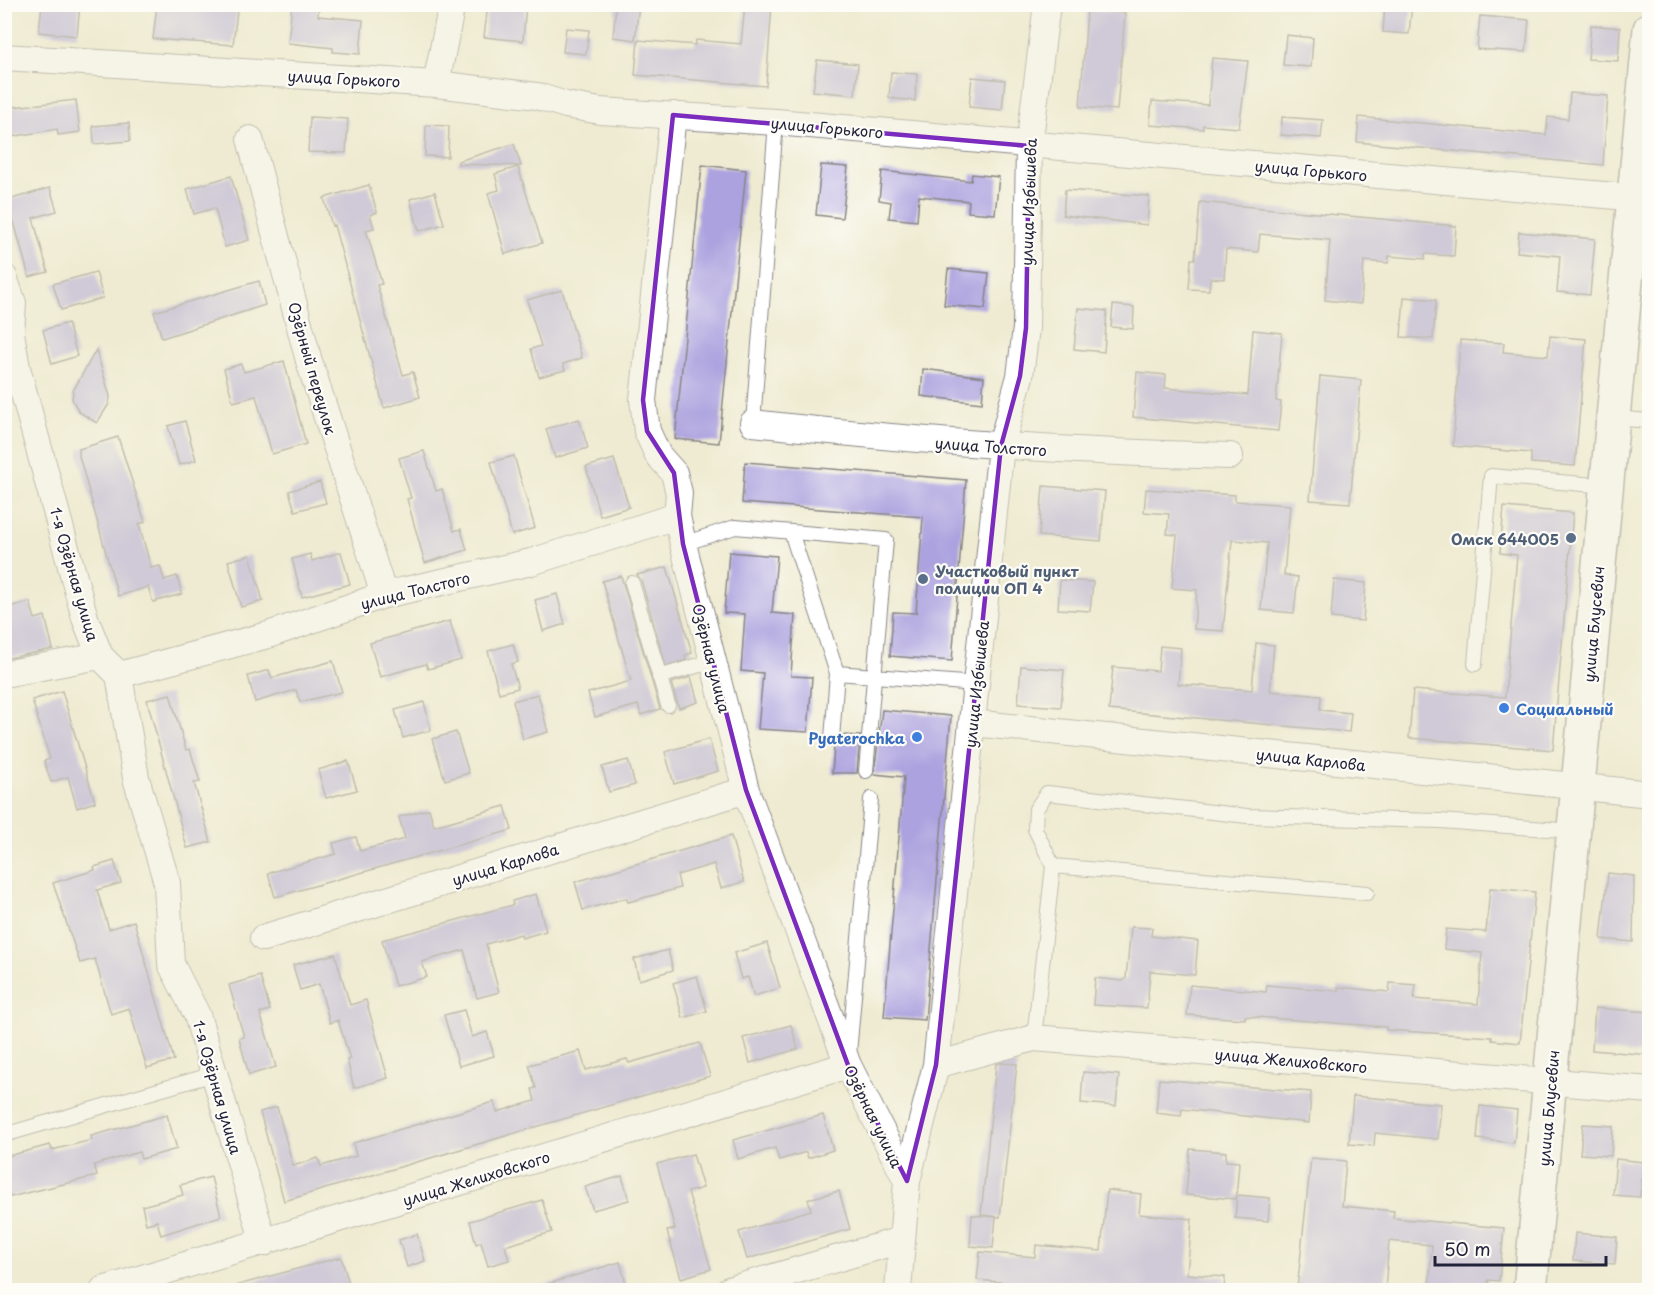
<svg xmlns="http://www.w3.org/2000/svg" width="1654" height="1295" viewBox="0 0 1654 1295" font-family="'Playpen Sans',sans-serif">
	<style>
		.building { fill: #aca2df }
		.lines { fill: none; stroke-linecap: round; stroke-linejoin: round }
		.service-casing { stroke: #888686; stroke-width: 16 }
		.minor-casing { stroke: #888686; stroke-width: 28 }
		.secondary-casing { stroke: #888686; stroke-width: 36 }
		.service { stroke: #fff; stroke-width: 14 }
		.minor { stroke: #fff; stroke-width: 26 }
		.secondary { stroke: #fff; stroke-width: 33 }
		.marked { fill: none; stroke: #7b2cbf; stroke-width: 4.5; stroke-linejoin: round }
		.service-dot { fill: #5c6f8a; stroke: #fdfcf7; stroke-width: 2 }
		.shop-dot { fill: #3f7fe0; stroke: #fdfcf7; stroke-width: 2 }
		.labels { text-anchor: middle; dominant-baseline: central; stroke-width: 4.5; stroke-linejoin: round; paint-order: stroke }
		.street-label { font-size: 15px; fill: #22223b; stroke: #fdfcf7 }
		.service-label { font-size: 15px; font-weight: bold; fill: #4e5e75; stroke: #fdfcf7; text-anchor: end }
		.shop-label { font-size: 15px; font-weight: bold; fill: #366cbe; stroke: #fdfcf7; text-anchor: start }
	</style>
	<rect width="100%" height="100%" fill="#fdfcf7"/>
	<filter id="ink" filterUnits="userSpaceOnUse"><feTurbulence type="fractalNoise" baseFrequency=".0167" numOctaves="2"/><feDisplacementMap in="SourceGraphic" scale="12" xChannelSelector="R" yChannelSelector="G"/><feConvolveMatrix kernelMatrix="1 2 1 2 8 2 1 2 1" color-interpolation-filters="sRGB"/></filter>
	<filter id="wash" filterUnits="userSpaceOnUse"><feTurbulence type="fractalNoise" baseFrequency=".008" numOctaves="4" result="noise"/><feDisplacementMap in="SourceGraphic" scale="24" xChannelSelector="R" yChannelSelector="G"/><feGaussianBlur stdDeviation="1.35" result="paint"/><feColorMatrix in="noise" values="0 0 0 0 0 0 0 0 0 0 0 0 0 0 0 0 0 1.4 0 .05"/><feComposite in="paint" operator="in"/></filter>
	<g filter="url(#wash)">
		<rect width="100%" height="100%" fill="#efebd2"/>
		<g id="blocks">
			<path class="building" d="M42,4H80L77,36L39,32Z
				M157,4H199V7L237,11L233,45L153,39Z
				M292,4H319L318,16L363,20L360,54L333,52V48L288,43Z
				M488,4H526L523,41L484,37Z
				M616,4H639L635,40L613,37Z
				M745,4H772L766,86L635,75L638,40L695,45L696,40L741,44Z
				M1385,4H1412L1409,34L1383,32Z
				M1087,10L1125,13L1117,110L1080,107Z
				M1480,16L1529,20L1526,52L1477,49Z
				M1591,25L1620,28L1618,61L1588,59Z
				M566,28L589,30L586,54L563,52Z
				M1286,35L1313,38L1311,67L1283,65Z
				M1212,58L1248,61L1239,128L1203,125V129L1150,125L1152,101L1208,105Z
				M817,60L858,64L855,95L813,91Z
				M891,72L917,74L915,101L889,98Z
				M972,77L1005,80L1002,110L969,107Z
				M1570,93L1608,96L1603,165L1357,142L1359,117L1546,135L1548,117L1568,119Z
				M76,100L80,132L58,135L57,129L4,138V108Z
				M310,117L348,119L346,153L308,152Z
				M1282,117L1323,120L1321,138L1281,135Z
				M129,123L130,141L94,144L93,126Z
				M426,125L449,126L448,157L425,156Z
				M514,144L521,166L458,164V161Z
				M702,165L746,170L719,443L675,439Z
				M821,165L848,167L842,218L816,215Z
				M518,167L542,243L505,254L488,193L499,190L495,174Z
				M882,171L971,181L972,174L999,177L995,214L968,212L969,201L919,196L917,221L889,218L891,202L879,200Z
				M231,176L249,240L225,247L215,208L194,214L187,189Z
				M369,185L377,212L370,215L374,228L366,230L382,284L377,285L403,375L413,372L420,397L384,408L334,225L332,226L324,198Z
				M50,188L57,211L33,218L48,272L29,277L8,200Z
				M1065,190L1149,196L1147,225L1063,215Z
				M435,192L444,224L419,231L410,199Z
				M1200,202L1456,226L1454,256L1425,254V259L1389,256L1388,263L1364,261L1361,304L1325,300L1330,240L1260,234L1258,252L1226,249L1224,279L1210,278L1209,290L1189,289L1191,259H1195Z
				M1519,232L1595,239L1590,295L1557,292L1560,256L1517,252Z
				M948,269L989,273L985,309L944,305Z
				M96,272L103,298L61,310L53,284Z
				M259,281L265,305L162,338L154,312Z
				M562,290L582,358L563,364L565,370L539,377L531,349L541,346L527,300Z
				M1404,297L1436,300L1433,339L1401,337Z
				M1113,305L1134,307L1133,329L1111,327Z
				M1078,308L1107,311L1104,352L1074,349Z
				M68,323L77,356L52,364L43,330Z
				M1253,330L1282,333L1276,401L1281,402L1278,431L1133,417L1137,372L1166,375L1165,388L1248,395Z
				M1550,336L1586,339L1575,466L1531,463V453L1453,446L1460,340L1504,343L1503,352L1548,356Z
				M96,350L110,396L109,404L97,423L79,412L72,399L73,391Z
				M284,361L306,444L272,454L256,396L233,402L224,369L241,364L244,372Z
				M923,369L984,377L982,403L921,396Z
				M1320,376L1361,380L1350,503L1310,500Z
				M579,419L588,448L555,458L546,429Z
				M185,421L196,460L179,465L168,426Z
				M118,437L145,522L139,524L151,568L160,566L164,580L177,576L182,594L153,602L148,587L118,596L79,456V449Z
				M424,451L436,491L442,489L454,531L461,529L467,550L425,563L407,499L411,498L399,458Z
				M514,456L535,528L512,535L491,462Z
				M614,459L629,507L600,516L586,467Z
				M745,462L966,480L952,661L890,656L893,612L916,613L923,517L742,503Z
				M320,482L326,503L295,511L289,491Z
				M1043,486L1105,491L1101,541L1039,536Z
				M1146,489L1235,495V501L1290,505L1284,575L1298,577L1294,613L1261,610L1267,543L1232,540L1223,631L1194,629L1197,590L1172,588L1177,535L1167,534L1169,514L1144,512Z
				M1504,507L1573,513L1553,750L1409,738L1413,690L1505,697L1517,555L1500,553Z
				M341,552L350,584L302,597L292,559L310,554L312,561Z
				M729,552L777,556L772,613L795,615L791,676L812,677L808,732L758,729L763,673L741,671L745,614L724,613Z
				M250,555L263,601L241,607L228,561Z
				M667,567L692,653L685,655L686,660L666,666L641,580L637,575Z
				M621,576L660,709L641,715L638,705L595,717L588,693L631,681L602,581Z
				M1060,580L1093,582L1090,611L1058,609Z
				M1334,580L1366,583L1363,621L1331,618Z
				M557,594L565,624L543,631L535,600Z
				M30,602L35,619L45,616L53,649L4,659V608Z
				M450,621L461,660L428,669L426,664L380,677L370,643Z
				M1256,643L1274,645L1270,691L1321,696L1320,710L1351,713L1349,732L1109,710L1113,667L1158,671L1160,646L1181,648L1178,684L1252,690Z
				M513,644L518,662L511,664L518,688L499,693L488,651Z
				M333,661L342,692L300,702L296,690L255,702L248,676L269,670L272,678Z
				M1021,666L1064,670L1061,707L1018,704Z
				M691,677L698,702L679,708L671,683Z
				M62,691L95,802L77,808L68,777L51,782L44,761L50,759L32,700Z
				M170,694L186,750L190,749L200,782L194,783L211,842L187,848L147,700Z
				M538,694L548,732L523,739L513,701Z
				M424,702L431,730L403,738L395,710Z
				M882,710L951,716L925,1020L884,1017L904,777L874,774Z
				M456,732L469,773L445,780L432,739Z
				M841,735L860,736L857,773H832L834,747L840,744Z
				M709,739L718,771L674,784L665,752Z
				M628,760L635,785L609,792L602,767Z
				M348,761L357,790L326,798L318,770Z
				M505,806L512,830L275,897L268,873L336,854L333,843L356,837L360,851L405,839L399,817L429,809L434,826Z
				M731,836L744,882L721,888L714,864L677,875L680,888L628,902L626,898L583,910L575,882Z
				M114,861L121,883L97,890L109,929L134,921L174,1060L147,1068L129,1008L111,1014L95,959L80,963L53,883L95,870L94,867Z
				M1608,873L1634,876L1633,942L1601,939Z
				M1490,888L1535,892L1520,1043L1492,1040V1037L1386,1030V1027L1245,1016V1019L1187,1015L1190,985L1266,992L1267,985L1338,991V987L1389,992L1390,983L1416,985L1414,999L1478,1004L1482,953L1444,949L1446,929L1486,932Z
				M536,894L546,931L522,938L521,934L486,944L499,992L477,998L464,950L422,962L427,977L395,986L382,940L513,905L512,901Z
				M1131,927L1152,928L1151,936L1198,941L1195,975L1150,971L1147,1008L1093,1005L1095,978L1123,981L1126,978Z
				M767,943L780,988L754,996L748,977L741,979L734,953Z
				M668,950L673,970L639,980L634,959Z
				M335,954L350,1005L366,1000L388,1078L354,1088L347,1060L350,1059L338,1020L330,1023L319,984L300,990L293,965Z
				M260,976L270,1010L260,1013L276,1067L249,1075L239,1038L244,1037L229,985Z
				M697,976L707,1011L683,1018L673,983Z
				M1595,1008L1650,1012V1055L1592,1050Z
				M464,1010L472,1037L487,1032L494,1056L459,1066L444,1015Z
				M791,1025L798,1049L750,1063L743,1038Z
				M700,1043L710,1076L284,1201L260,1112L277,1107L293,1166L318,1158L321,1166L356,1156L353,1143L494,1102L497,1112L535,1101L532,1089L536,1088L529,1065L580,1051L586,1070L627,1059L629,1063Z
				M1000,1063L1017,1064L1000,1217L981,1215L996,1064Z
				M1083,1072L1119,1075L1116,1106L1081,1103Z
				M1159,1079L1311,1092L1309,1123L1182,1109L1181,1116L1156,1113Z
				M1353,1096L1441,1104L1438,1139L1375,1133L1374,1146L1349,1144Z
				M1480,1106L1517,1110L1514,1143L1477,1139Z
				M167,1115L177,1149L141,1159L139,1152L94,1165L97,1176L10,1197L4,1175V1157L50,1145L52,1150L92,1140L91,1136Z
				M823,1115L833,1150L808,1158L806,1152L779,1160L775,1148L738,1159L733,1140Z
				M1583,1124L1613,1126L1611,1156L1580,1154Z
				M1190,1149L1226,1152V1161L1239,1162L1236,1199L1186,1195Z
				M693,1154L703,1188L688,1192L711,1269L681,1278L667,1231L675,1229L657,1164Z
				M1311,1158L1346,1161L1342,1206L1394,1211L1393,1218L1504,1228L1499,1281L1488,1280V1290H1429L1432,1245L1389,1241L1385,1290H1297Z
				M1616,1159L1643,1162L1640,1197L1613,1195Z
				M622,1176L629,1200L593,1210L585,1187Z
				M211,1177L221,1216L161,1235L157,1221L146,1224L142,1206L183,1195L180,1185Z
				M1107,1190L1141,1194L1139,1214L1192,1219L1187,1274L1225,1277L1224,1290H1031L1032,1285L977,1280L980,1252L1035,1257L1036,1245L1101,1251Z
				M839,1191L850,1229L747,1259L739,1232L811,1210L808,1199Z
				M1237,1195L1270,1198L1268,1221L1235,1218Z
				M542,1200L552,1232L505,1246L509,1260L488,1266L481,1242L476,1244L470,1221Z
				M972,1215L996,1217L993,1248L970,1246Z
				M1575,1233L1617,1237L1615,1264L1573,1261Z
				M417,1234L425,1261L407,1267L399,1240Z
				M341,1257L351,1290H239L238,1285Z
				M620,1262L628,1290H541V1286Z"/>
		</g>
	</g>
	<g filter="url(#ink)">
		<use href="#blocks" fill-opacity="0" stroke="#888686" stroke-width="1.5"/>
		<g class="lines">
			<g class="service-casing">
				<path id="service" d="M1613,418L1650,421
					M753,423L776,122
					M791,532L837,673
					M683,544L735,527L886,540L866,771
					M632,583L668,705
					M1475,664L1491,476L1606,486
					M659,677L713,661
					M832,739L837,673L976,684
					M1053,866L1367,893
					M1034,1038L1053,866L1035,829L1036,809L1047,793L1247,816L1440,821L1574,831
					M849,1054L871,799
					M4,1135L214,1074"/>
			</g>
			<g class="minor-casing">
				<path id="minor" d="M4,57L436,84L537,96L566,105L600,111L776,122L1650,199
					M436,84L452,4
					M673,115L643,400L647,431L658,455L674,473L679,493L677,516L683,544L746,790L848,1065L907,1181
					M250,139L309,361L384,595
					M4,277L13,303L11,333L17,368L85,618L100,656L119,675L136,778L167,883L171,964L197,1015L264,1243
					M753,423C912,441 1070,452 1230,456
					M4,674L100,656
					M119,675L268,635L384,595L531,562L677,516
					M973,723L1650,794
					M263,938L746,790
					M936,1065L1034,1038L1650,1090
					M103,1290L848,1065
					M729,1290L901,1240
					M898,1290L907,1181L936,1065L1001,446L1020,376L1026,328L1029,146L1047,4"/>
			</g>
			<g class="secondary-casing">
				<path id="secondary" d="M1530,1290L1650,29"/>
			</g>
			<use href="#service" class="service"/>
			<use href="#minor" class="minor"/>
			<use href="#secondary" class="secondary"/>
		</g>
	</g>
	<path d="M0 0H1654V1295H0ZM673,115L1029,146L1026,328L1020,376L1001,446L936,1065L907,1181L848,1065L746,790L683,544L674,473L647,431L643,400Z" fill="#efebd2" fill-opacity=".55" fill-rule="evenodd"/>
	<path class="marked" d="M673,115L1029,146L1026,328L1020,376L1001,446L936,1065L907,1181L848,1065L746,790L683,544L674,473L647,431L643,400Z"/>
	<g class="service-dot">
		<circle cx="1571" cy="538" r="6"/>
		<circle cx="923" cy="579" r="6"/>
	</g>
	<g class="shop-dot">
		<circle cx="1504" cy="708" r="6"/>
		<circle cx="917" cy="737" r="6"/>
	</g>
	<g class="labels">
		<g class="street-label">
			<text transform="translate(344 78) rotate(3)">улица Горького</text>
			<text transform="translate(827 127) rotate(5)">улица Горького</text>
			<text transform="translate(1311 170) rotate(5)">улица Горького</text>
			<text transform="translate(1028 202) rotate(-88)">улица Избышева</text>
			<text transform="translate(313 368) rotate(74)">Озёрный переулок</text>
			<text transform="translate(991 446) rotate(4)">улица Толстого</text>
			<text transform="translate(75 574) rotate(74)">1-я Озёрная улица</text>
			<text transform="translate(415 590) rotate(-14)">улица Толстого</text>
			<text transform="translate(1593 624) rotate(-85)">улица Блусевич</text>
			<text transform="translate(712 658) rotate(76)">Озёрная улица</text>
			<text transform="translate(976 684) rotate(-84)">улица Избышева</text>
			<text transform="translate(1311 759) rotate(6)">улица Карлова</text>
			<text transform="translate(505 864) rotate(-17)">улица Карлова</text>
			<text transform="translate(1291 1060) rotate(5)">улица Желиховского</text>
			<text transform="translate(218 1087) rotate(74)">1-я Озёрная улица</text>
			<text transform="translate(1548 1108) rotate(-85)">улица Блусевич</text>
			<text transform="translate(874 1116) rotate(64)">Озёрная улица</text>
			<text transform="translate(476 1178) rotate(-17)">улица Желиховского</text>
		</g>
		<g class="service-label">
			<text x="1559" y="538">Омск 644005</text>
			<text x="935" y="570" text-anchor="start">Участковый пункт<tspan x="935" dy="17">полиции ОП 4</tspan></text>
		</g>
		<g class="shop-label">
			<text x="1516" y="708">Социальный</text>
			<text x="905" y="737" text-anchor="end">Pyaterochka</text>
		</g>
	</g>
	<rect width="1654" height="1295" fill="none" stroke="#fdfcf7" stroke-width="24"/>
	<path d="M1435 1256v9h171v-9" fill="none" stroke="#22223b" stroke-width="3"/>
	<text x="1444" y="1256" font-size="18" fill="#22223b" stroke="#fdfcf7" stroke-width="4.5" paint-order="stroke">50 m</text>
</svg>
